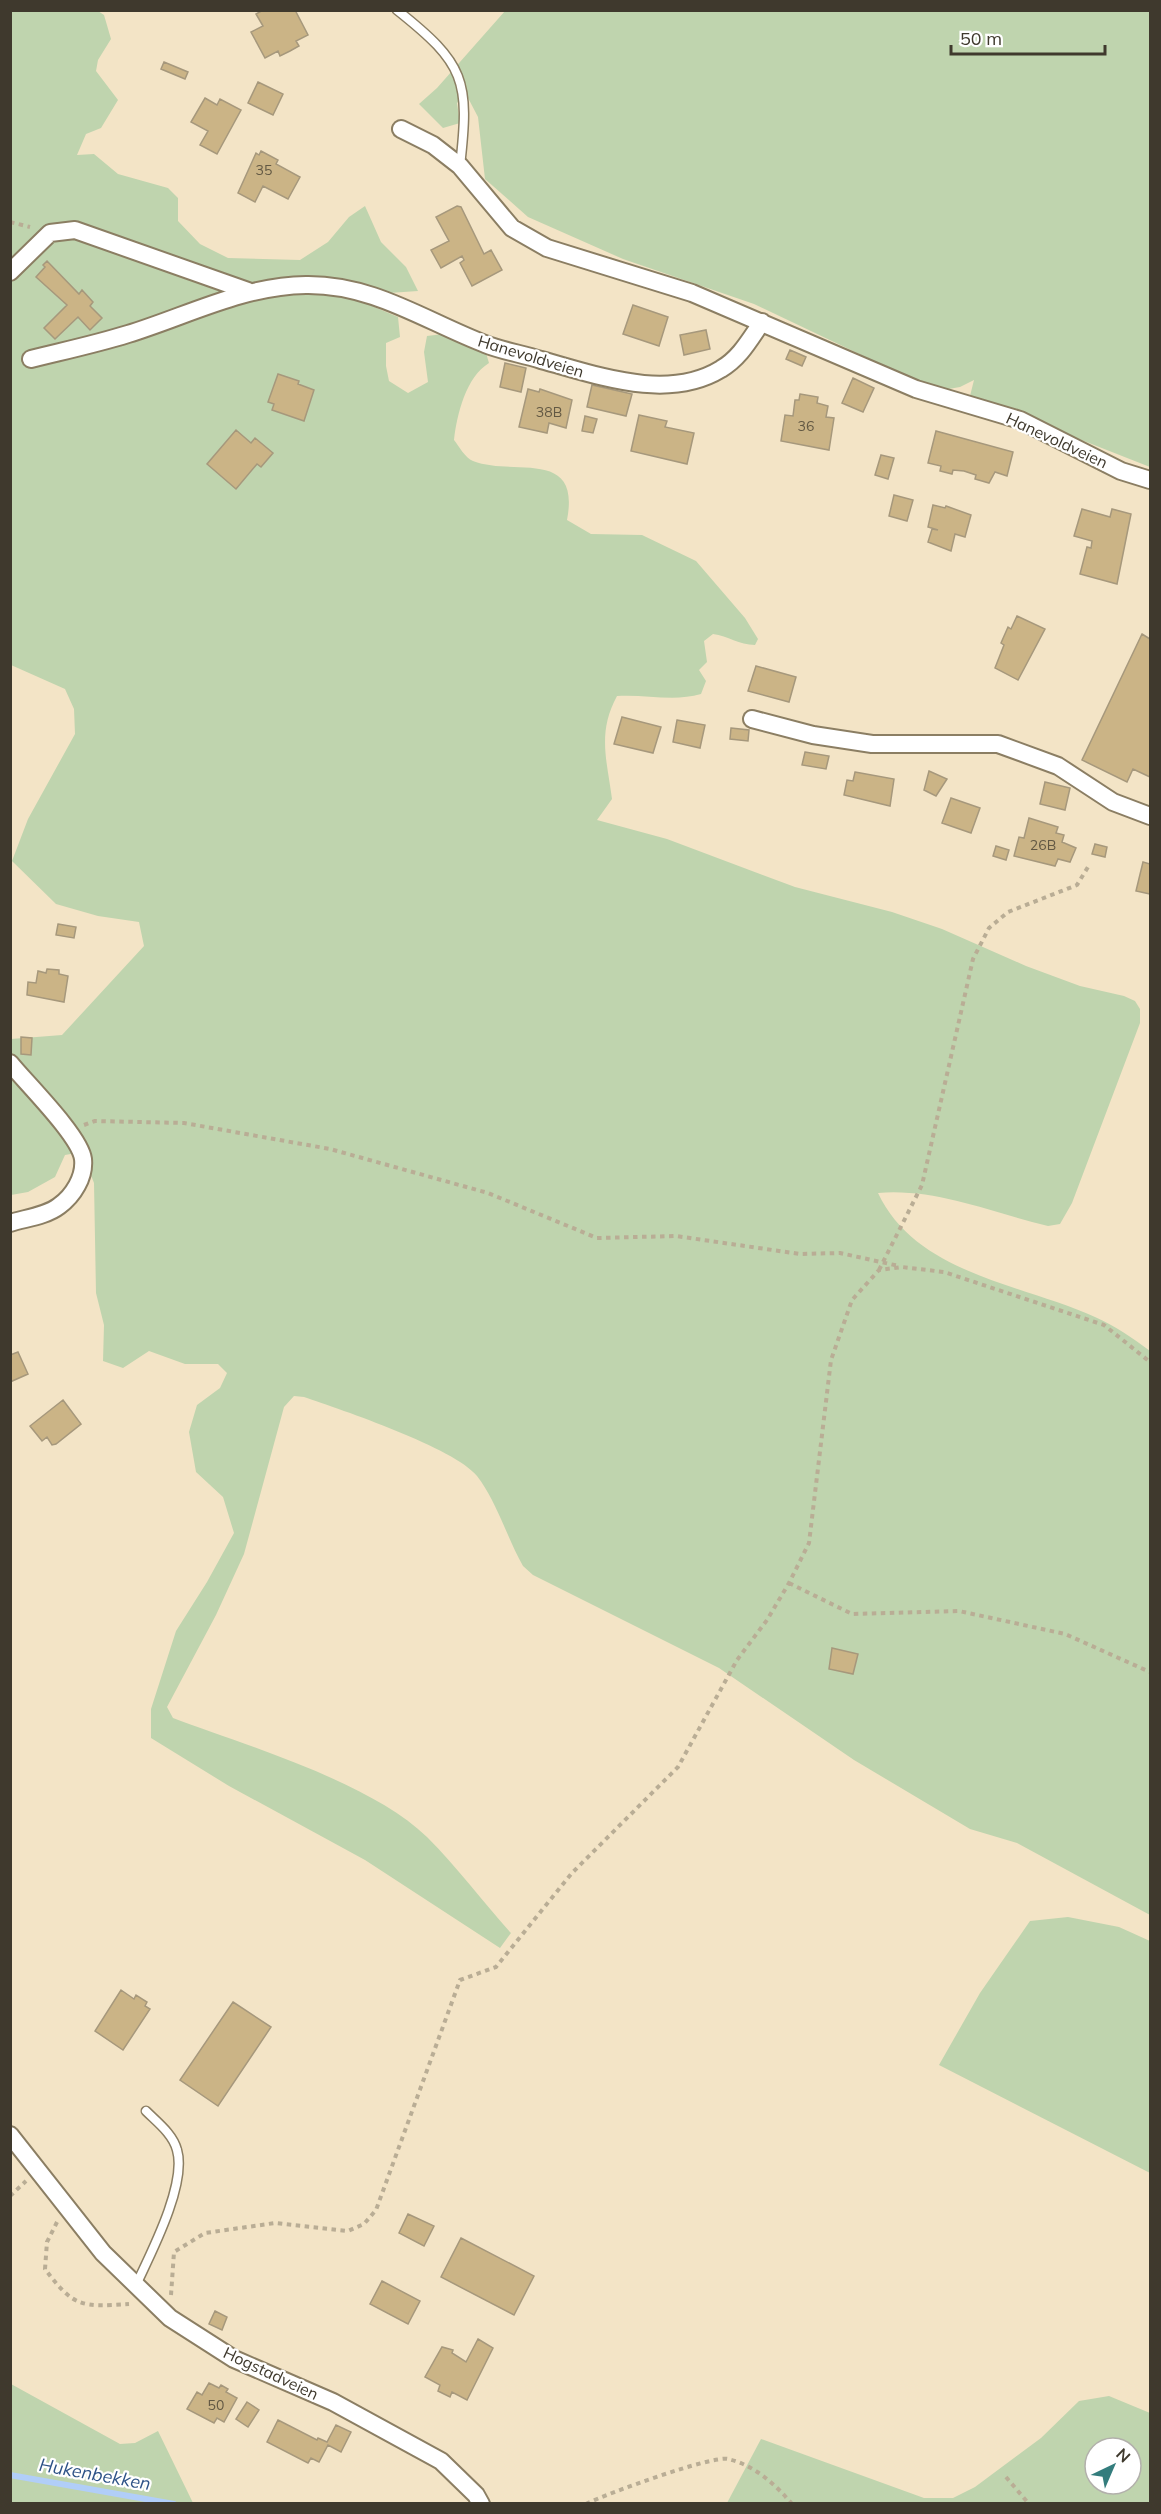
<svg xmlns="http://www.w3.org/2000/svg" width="1161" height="2514" viewBox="0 0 1161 2514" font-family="Mulish,sans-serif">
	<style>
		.green { fill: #bfd4ae; fill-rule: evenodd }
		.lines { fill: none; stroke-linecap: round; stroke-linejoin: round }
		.stream { stroke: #b1cef8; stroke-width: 6 }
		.building { fill: #cbb486; stroke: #a6987c; stroke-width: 1.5 }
		.lane-casing { stroke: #8b7e63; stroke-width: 11 }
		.street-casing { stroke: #8b7e63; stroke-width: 20 }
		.path { stroke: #b9ad95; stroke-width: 4; stroke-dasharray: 4.5 4.5; stroke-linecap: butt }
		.lane { stroke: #fff; stroke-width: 8 }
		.street { stroke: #fff; stroke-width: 16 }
		.labels { text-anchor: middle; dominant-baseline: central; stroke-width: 4.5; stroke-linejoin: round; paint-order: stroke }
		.number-label { font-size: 14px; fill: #625843 }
		.street-label { font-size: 16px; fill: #3f392d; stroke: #fff }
		.water-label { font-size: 18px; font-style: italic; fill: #2e5387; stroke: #fff }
	</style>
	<rect width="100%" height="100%" fill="#f3e4c6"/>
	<path class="green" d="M11,11H98L104,15L111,39L98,60L96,71L118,100L101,128L86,134L77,155L94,154L118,174L168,188L178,198V221L200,244L228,258L300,260L328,242L349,217L365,206L381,242L406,267L418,291L389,293L373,297L372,306L398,317L400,337L386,343V366L389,381L408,393L428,382L424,352L427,336L443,334L486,353L489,363C466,377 457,414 454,440C459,446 465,458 473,461C514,477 581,447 567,520L591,534L642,535L696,561L745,618L758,639L755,645C739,645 728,636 713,634L704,641L707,662L699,670L706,681L701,694C674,702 645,694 617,696C597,733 607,760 612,799L597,820L667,839L795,887L892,912L942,929L1026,966L1080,986L1124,996L1135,1001L1140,1009V1023L1072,1203L1060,1224L1048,1226C993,1213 936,1188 878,1193C916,1274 1022,1284 1095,1317C1115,1326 1133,1338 1150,1351V1915L1017,1843L970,1829L854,1760L719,1668L533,1575L523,1566C507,1538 497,1502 477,1476C455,1448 342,1410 304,1397L294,1396L284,1407L244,1554L216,1615L167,1707L173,1718C248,1746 370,1782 427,1837C457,1867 483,1902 511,1933L500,1948L365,1860L229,1786L151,1738V1709L176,1631L207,1582L234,1533L223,1497L196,1472L189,1432L197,1405L220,1388L227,1373L218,1364H185L149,1351L123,1368L103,1361L104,1325L96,1293L94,1183L82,1152L65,1155L55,1177L28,1192L11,1195V1039L62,1035L144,946L139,922L98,916L56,904L12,861L28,819L75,734L74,709L65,689L11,665Z
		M505,11H1150V467L970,396L974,380L960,387L937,391L754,304L623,259L528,217L485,179L478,117L466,94L457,103L460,123L443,128L419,104L437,88Z
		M1068,1917L1119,1927L1150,1941V2173L939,2065L980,1993L1030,1921Z
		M11,2384L120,2444L135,2443L158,2431L193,2503H11Z
		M1109,2396L1150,2413V2503H727L761,2439L924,2498H953L975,2487L1041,2438L1079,2401ZM1095,2448H1131V2484H1095Z"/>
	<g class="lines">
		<path class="stream" d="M10,2475L174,2504"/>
	</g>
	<path class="building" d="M263,10H295L308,35L296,41L299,46L290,51L280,56L278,51L265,58L251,32L263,26L256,14Z
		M164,62L188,72L185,79L161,69Z
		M258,82L283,94L273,115L248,103Z
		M205,98L217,105L220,99L241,110L217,154L200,145L208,131L191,122Z
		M261,151L278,160L276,164L300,177L288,199L263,186L255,202L238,193L256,153L259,155Z
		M457,206L461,207L484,254L491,250L502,270L472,286L460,263L464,260L462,256L441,268L431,250L449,241L436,217Z
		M47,261L79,294L82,290L93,302L90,306L102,318L90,330L78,317L55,339L44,328L67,305L36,277L45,267L43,265Z
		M633,305L668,317L659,346L623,334Z
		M706,330L710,349L684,355L680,335Z
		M790,350L806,357L802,366L786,359Z
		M505,363L526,368L521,392L500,387Z
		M278,374L299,381L298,384L314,390L304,421L272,410L274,404L268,402Z
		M853,378L874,388L863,412L842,403Z
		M592,385L632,394L626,416L587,407Z
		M528,389L539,392L540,389L572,400L566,428L549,423L547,433L519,427Z
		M800,394L818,397L817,403L828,406L826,417L834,418L829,450L781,441L785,415L793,416L795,400H799Z
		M639,415L667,421L665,427L694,433L687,464L631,451Z
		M585,416L597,419L593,433L582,431Z
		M236,430L251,443L255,438L273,453L261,467L257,464L236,489L207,464Z
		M936,431L1013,452L1007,476L995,472L989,483L975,479L976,475L964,471L953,470L952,474L940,471L941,466L928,463Z
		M881,455L894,458L888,479L875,475Z
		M894,495L913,500L907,521L889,516Z
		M933,505L945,508L946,506L971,515L965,537L955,534L951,551L928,542L932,529L938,530L928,527Z
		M1082,509L1110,517L1112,509L1131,514L1117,584L1080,574L1087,547L1091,548L1092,541L1074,536Z
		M1017,616L1045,629L1018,680L995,668L1004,645L1001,643L1008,627L1011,629Z
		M1142,634L1150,639V777L1133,769L1127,782L1082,760Z
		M756,666L796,677L789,702L748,691Z
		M622,717L661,727L653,753L614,744Z
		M677,720L705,725L700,748L673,742Z
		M731,728L749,730L748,741L730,739Z
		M805,752L829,756L826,769L802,765Z
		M929,771L947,779L936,796L924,790Z
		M855,772L894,779L890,806L844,795L847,780L853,781Z
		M1045,782L1070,788L1065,810L1040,804Z
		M951,798L980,808L971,833L942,823Z
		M1029,818L1058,827L1056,833L1064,835L1062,842L1076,848L1070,862L1058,859L1055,866L1014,856L1019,837L1024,838Z
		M1095,844L1107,847L1105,857L1092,854Z
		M996,846L1009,850L1006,860L993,856Z
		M1143,862L1150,864V894L1136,891Z
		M58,924L76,927L74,938L56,935Z
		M47,969L59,970V974L68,976L64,1002L27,995L28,982L36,983L38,971L46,973Z
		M21,1037L32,1038L31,1055L21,1054Z
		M18,1352L28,1374L10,1382V1355Z
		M63,1400L81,1424L56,1444L52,1445L47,1437L42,1441L30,1426Z
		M832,1648L858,1654L853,1674L829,1669Z
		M121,1990L134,1999L136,1995L147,2002L145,2006L150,2009L123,2050L95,2031Z
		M233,2002L271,2027L218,2106L180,2080Z
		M408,2214L434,2226L424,2246L399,2233Z
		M461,2238L534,2276L514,2315L441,2277Z
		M382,2281L420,2301L408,2324L370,2304Z
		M215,2311L227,2317L222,2330L209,2324Z
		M478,2339L493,2348L467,2400L452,2392L450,2397L438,2391L440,2385L425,2377L442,2347L453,2350L452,2353L466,2362Z
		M209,2383L219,2388L221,2385L228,2389L226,2392L237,2398L224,2422L217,2418L214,2423L187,2409L197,2392L202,2395Z
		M247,2402L259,2410L248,2427L236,2419Z
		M278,2420L317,2440L318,2438L327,2442L336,2425L351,2432L341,2452L328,2445L319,2462L311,2458L308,2463L267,2442Z"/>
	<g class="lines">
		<g class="lane-casing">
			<path id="lane" d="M397,10C465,64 470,80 460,166
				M136,2285C151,2253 187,2184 177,2150C173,2134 157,2122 146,2111"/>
		</g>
		<g class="street-casing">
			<path id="street" d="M401,129L433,145L460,166L512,228L547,248L692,293L916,389L1020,420L1121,471L1150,480
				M10,272L50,233L75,230L248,291
				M31,359C63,351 96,344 128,334C187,316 242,286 306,285C373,284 425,321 485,344C502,351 523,354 541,360C597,375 667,402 721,369C740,358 750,339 762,322
				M752,719L813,735L872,744H998L1058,766L1113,802L1150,816
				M10,1063C27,1084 80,1136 83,1159C85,1177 73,1196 59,1206C46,1216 26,1218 10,1223
				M10,2135L103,2253L170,2318L234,2359L333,2402L441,2461L476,2495L481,2504"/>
		</g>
		<path class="path" d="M10,222L30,227
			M84,1125L95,1121L184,1123L330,1149L488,1193L597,1238L676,1236L800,1254L840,1253L899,1266
			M879,1270L922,1185L973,959L989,928L1008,912L1077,885L1088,867
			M789,1583L852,1614L959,1611L1065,1634L1150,1672
			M10,2196L26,2181
			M57,2222L47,2242L45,2269C74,2308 82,2307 129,2304
			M171,2295L174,2252L205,2233L275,2223L348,2231L364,2224L376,2210L460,1980L496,1967L572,1873L678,1767L737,1660L767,1620L789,1583L809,1543L831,1360L852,1300L879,1270L902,1267L944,1272L1104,1325L1150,1362
			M1006,2477L1029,2504
			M586,2504C605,2494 713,2455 728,2459C754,2465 775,2484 792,2504"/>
		<use href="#lane" class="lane"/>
		<use href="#street" class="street"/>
	</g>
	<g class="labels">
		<g class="number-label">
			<text x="264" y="170">35</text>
			<text x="549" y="412">38B</text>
			<text x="806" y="426">36</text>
			<text x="1043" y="845">26B</text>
			<text x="216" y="2405">50</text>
		</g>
		<g class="street-label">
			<text transform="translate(531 356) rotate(17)">Hanevoldveien</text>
			<text transform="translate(1057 440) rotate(25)">Hanevoldveien</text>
			<text transform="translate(271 2373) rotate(25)">Hogstadveien</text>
		</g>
		<g class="water-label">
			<text transform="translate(95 2474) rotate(10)">Hukenbekken</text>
		</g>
	</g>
	<rect width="1161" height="2514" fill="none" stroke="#3f392d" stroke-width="24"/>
	<g transform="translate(1113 2466) rotate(44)"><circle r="28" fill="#ffffff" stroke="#b2b0ab" stroke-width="1.5"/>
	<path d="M0-4.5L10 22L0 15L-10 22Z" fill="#347d7d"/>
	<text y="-9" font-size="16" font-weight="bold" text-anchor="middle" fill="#3f392d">N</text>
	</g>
	<path d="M951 45v9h154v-9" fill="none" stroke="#3f392d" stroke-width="3"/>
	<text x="960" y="45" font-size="18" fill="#3f392d" stroke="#ffffff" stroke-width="4.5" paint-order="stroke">50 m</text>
</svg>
